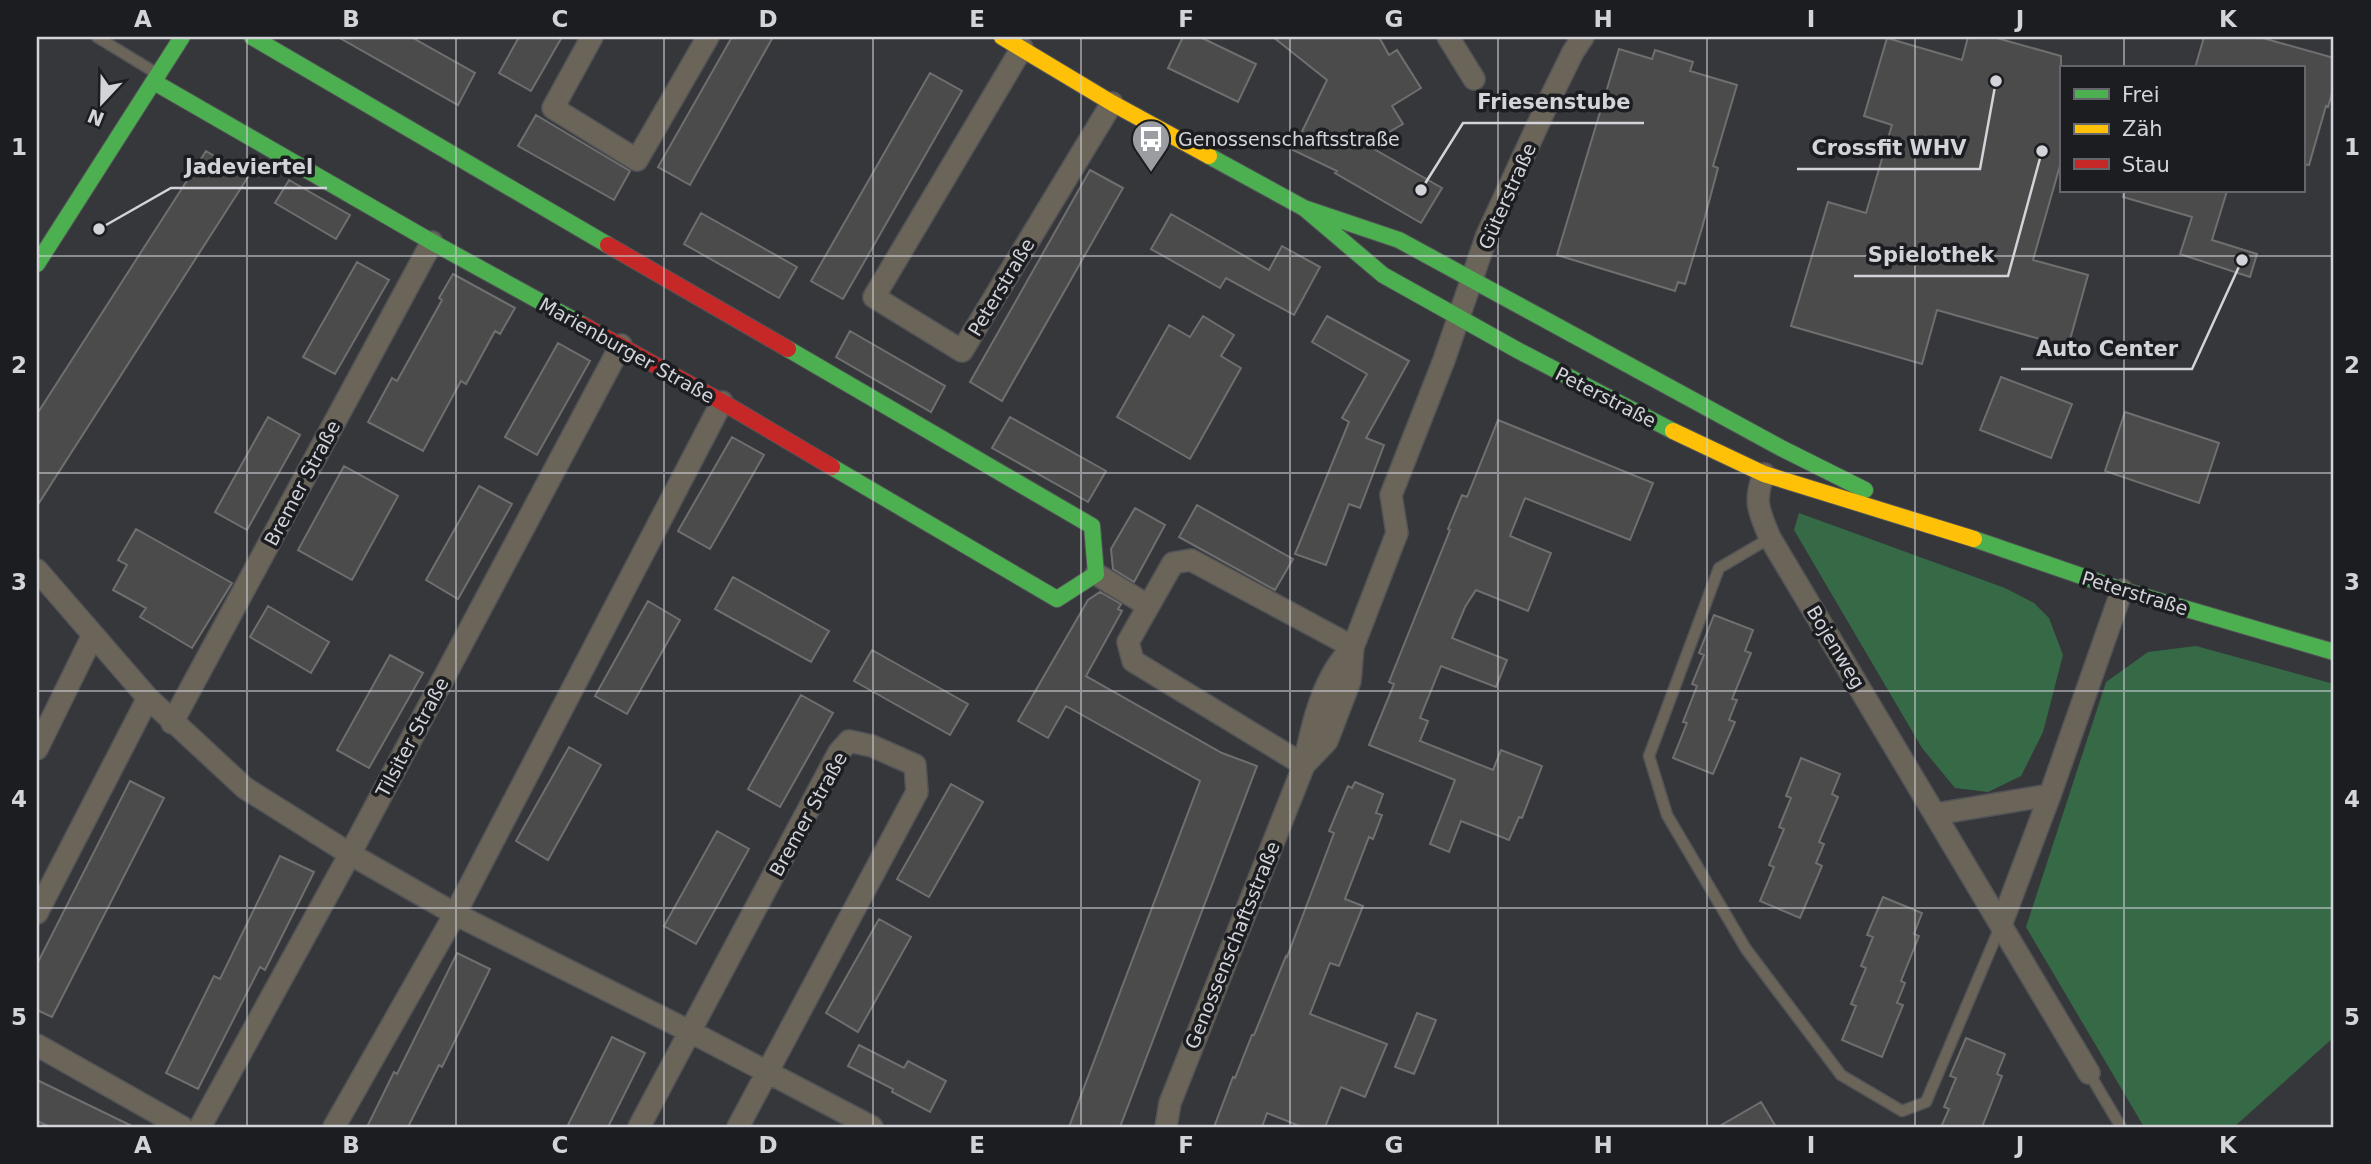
<svg xmlns="http://www.w3.org/2000/svg" width="2371" height="1164" viewBox="0 0 2371 1164" font-family="'DejaVu Sans',sans-serif">
	<style>
		.forest { fill: #366946 }
		.building { fill: #4b4b4b; stroke: #6f6f6f; stroke-width: 2 }
		.lines { fill: none; stroke-linecap: round; stroke-linejoin: round }
		.lane-casing { stroke: #525357; stroke-width: 13 }
		.street-casing { stroke: #525357; stroke-width: 24 }
		.fast-casing { stroke: #525357; stroke-width: 18 }
		.slow-casing { stroke: #525357; stroke-width: 18 }
		.jam-casing { stroke: #525357; stroke-width: 18 }
		.lane { stroke: #6a6459; stroke-width: 10 }
		.street { stroke: #6a6459; stroke-width: 21 }
		.fast { stroke: #4caf50; stroke-width: 16 }
		.slow { stroke: #ffc107; stroke-width: 16 }
		.jam { stroke: #c62828; stroke-width: 16 }
		.grid { fill: none; stroke: #d2d4d9; stroke-width: 2; stroke-opacity: 0.55 }
		.labels { text-anchor: middle; dominant-baseline: central; stroke-width: 7; stroke-linejoin: round; paint-order: stroke }
		.poi-label { font-size: 19px; fill: #d2d4d9; stroke: #1c1d21; text-anchor: start }
		.street-label { font-size: 19px; fill: #d2d4d9; stroke: #1c1d21 }
		.leader { fill: none; stroke: #d2d4d9; stroke-width: 2.5 }
		.callout-dot { fill: #d2d4d9; stroke: #1c1d21; stroke-width: 2.5 }
		.callout-label { font-size: 21px; text-anchor: middle; font-weight: bold; fill: #d2d4d9; stroke: #1c1d21; stroke-width: 7; stroke-linejoin: round; paint-order: stroke }
		.neatline { fill: none; stroke: #d2d4d9; stroke-width: 2.5 }
		.grid-label { font-size: 23px; text-anchor: middle; font-weight: bold; fill: #d2d4d9 }
	</style>
	<rect width="100%" height="100%" fill="#35373b"/>
	<path class="forest" d="M1799,513L2005,588L2034,603L2049,618L2063,655L2043,732L2021,776L1988,792L1955,788L1922,748L1794,530Z
		M2196,646L2334,684V1037L2234,1127H2144L2026,927L2106,682L2148,652Z"/>
	<path class="building" d="M338,37H411L475,73L458,105Z
		M519,37H562L531,91L499,73Z
		M732,37H773L690,185L658,167Z
		M1183,37H1200L1256,64L1238,102L1168,68Z
		M1273,37H1379L1389,55L1397,50L1421,88L1392,106L1403,124L1367,145L1442,188L1421,223L1335,173L1337,171L1293,150L1327,80Z
		M1968,37H1993L2061,56V162L2033,260L2088,275L2068,347L1937,310L1922,364L1791,326L1828,202L1866,213L1892,125L1864,116L1887,38L1962,60Z
		M2204,37H2259L2334,58V86L2328,107L2326,106L2309,165L2303,164V68H2195Z
		M1619,49L1652,59L1655,50L1693,62L1690,71L1737,85L1713,166L1718,168L1702,228L1685,284L1678,282L1675,291L1557,255Z
		M930,73L962,91L843,299L811,281Z
		M536,115L630,171L614,200L518,146Z
		M206,151L248,177L37,506V414Z
		M1090,170L1123,188L1002,401L970,382Z
		M289,180L350,215L336,239L275,203Z
		M2124,191H2227L2212,240L2257,254L2250,277L2180,254L2192,217L2123,197Z
		M701,213L797,267L779,298L684,244Z
		M1171,214L1269,270L1282,246L1320,267L1294,315L1226,278L1220,288L1151,249Z
		M357,262L389,280L335,374L303,357Z
		M453,274L515,308L500,334L495,331L466,384L461,381L423,451L368,422L392,378L397,381L442,300L439,298Z
		M1203,316L1234,335L1221,356L1241,368L1190,459L1117,417L1169,325L1190,337Z
		M1327,316L1409,361L1366,438L1384,445L1360,508L1349,504L1326,565L1295,554L1349,422L1342,418L1367,374L1312,342Z
		M850,331L945,386L931,412L836,357Z
		M558,343L590,361L537,455L505,437Z
		M2001,377L2072,404L2051,458L1980,430Z
		M2125,412L2219,443L2199,503L2105,471Z
		M268,417L300,435L247,530L215,512Z
		M1010,417L1106,471L1088,502L992,448Z
		M1498,420L1653,483L1630,540L1525,498L1510,536L1551,553L1528,611L1476,590L1465,607L1452,638L1507,660L1496,687L1441,666L1420,718L1428,721L1420,741L1493,770L1501,750L1542,766L1522,818L1519,817L1509,840L1461,821L1449,852L1430,844L1455,780L1369,745L1394,684L1389,682L1450,530L1448,529L1462,495L1467,497Z
		M732,437L764,455L710,549L678,531Z
		M344,466L398,496L352,580L298,550Z
		M479,486L512,504L458,599L426,580Z
		M1197,505L1293,559L1275,590L1179,537Z
		M1135,508L1165,525L1134,582L1113,569L1111,549Z
		M136,529L232,583L192,648L140,617L146,608L113,590L127,565L118,560Z
		M733,577L829,631L811,662L715,609Z
		M1100,592L1121,604L1118,609L1122,611L1086,676L1222,753L1257,766L1120,1127H1069L1200,781L1066,706L1048,738L1018,721L1088,600Z
		M648,601L680,620L627,714L595,696Z
		M268,606L329,642L311,673L250,637Z
		M1714,615L1753,630L1745,651L1751,653L1732,699L1737,700L1729,720L1735,722L1713,774L1673,758L1687,723L1683,722L1697,686L1692,684L1704,655L1699,653Z
		M872,650L968,704L950,735L854,681Z
		M390,655L423,673L369,768L337,750Z
		M801,695L833,713L780,807L748,789Z
		M569,747L601,765L548,860L516,841Z
		M1801,758L1840,774L1832,794L1838,797L1819,842L1824,844L1816,863L1822,866L1800,918L1760,901L1774,867L1769,865L1784,829L1779,827L1791,798L1786,796Z
		M130,781L164,798L52,1017L37,1010V964Z
		M1355,782L1383,794L1376,813L1382,815L1373,839L1369,837L1345,899L1363,906L1339,966L1330,963L1310,1014L1387,1044L1365,1097L1341,1087L1325,1127H1302L1267,1113L1262,1127H1214L1233,1077L1235,1078L1252,1035H1254L1286,956L1287,957L1334,833L1329,831L1348,786L1352,788Z
		M951,784L983,802L929,897L897,879Z
		M717,831L749,849L696,944L664,926Z
		M280,856L314,872L265,970L260,967L198,1089L166,1073L214,976L220,979Z
		M1883,897L1922,913L1914,934L1919,936L1901,981L1905,983L1897,1003L1903,1005L1882,1057L1842,1040L1856,1006L1851,1004L1866,968L1861,966L1873,937L1867,935Z
		M879,919L911,937L858,1032L826,1013Z
		M457,953L490,969L442,1067L439,1065L408,1127H367L394,1072L397,1074Z
		M1417,1013L1436,1020L1414,1074L1395,1067Z
		M612,1037L645,1053L608,1127H567Z
		M1966,1038L2005,1054L1997,1074L2002,1076L1982,1127H1941L1949,1109L1944,1107L1956,1078L1950,1076Z
		M859,1045L904,1068L908,1061L946,1081L930,1112L892,1092L893,1089L848,1066Z
		M37,1080L134,1127H50L37,1121Z
		M1761,1102L1776,1127H1718Z"/>
	<g class="lines">
		<g class="lane-casing">
			<path id="lane" d="M97,37L156,73
				M1770,538L1719,568L1649,756L1667,815L1746,949L1841,1075L1902,1111L1926,1102L2000,927
				M2089,1073L2121,1127"/>
		</g>
		<g class="street-casing">
			<path id="street" d="M592,37L553,108L637,160L708,37
				M1448,37L1474,79
				M1022,48L874,297L962,351L1112,103
				M1764,474C1753,502 1759,511 1770,538L2089,1073
				M37,570L148,698L245,788L350,854L455,914L691,1032L872,1127
				M1096,574L1147,605
				M172,723L432,242
				M37,749L93,635
				M1304,765L1327,741L1350,681L1353,647L1397,533L1391,495L1444,360L1487,235L1546,107L1573,52L1583,37
				M1304,765L1133,661L1128,642L1173,563L1191,560L1353,647
				M1936,814L2050,795
				M37,913L148,698
				M2001,925L2050,795L2122,590
				M37,1045L182,1127
				M200,1127L350,854L621,345
				M334,1127L455,914L722,402
				M639,1127L839,752L849,741L872,746L915,765L917,792L738,1127
				M1166,1127L1170,1103L1304,765C1312,724 1323,676 1353,647"/>
		</g>
		<g class="fast-casing">
			<path id="fast" d="M252,37L608,245
				M154,82L432,242L583,325
				M1209,156L1304,208L1399,240L1781,448L1865,490
				M1304,208L1383,275L1519,351L1673,431
				M37,264L182,37
				M788,349L1092,526L1096,574L1057,599L832,467
				M1974,539L2122,590L2334,652"/>
		</g>
		<g class="slow-casing">
			<path id="slow" d="M1002,37L1112,103L1209,156
				M1673,431L1764,474L1974,539"/>
		</g>
		<g class="jam-casing">
			<path id="jam" d="M608,245L788,349
				M583,325L722,402L832,467"/>
		</g>
		<use href="#lane" class="lane"/>
		<use href="#street" class="street"/>
		<use href="#fast" class="fast"/>
		<use href="#slow" class="slow"/>
		<use href="#jam" class="jam"/>
	</g>
	<path class="grid" d="M247,37V1127M456,37V1127M664,37V1127M873,37V1127M1081,37V1127M1290,37V1127M1498,37V1127M1707,37V1127M1915,37V1127M2124,37V68M2124,191V1127M37,256H2334M37,473H2334M37,691H2334M37,908H2334"/>
	<defs>
		<g id="bus-pin" transform="scale(2.0125)"><path d="M0 17L-7.5 6A9.5 9.5 0 1 1 7.5 6Z" fill="#9b9da2" stroke="#1c1d21"/><path d="M-5-6H5V4H4V6H2V4H-2V6H-4V4H-5ZM-3.5-4V0h7V-4ZM-3.5 1.2v1.5H-2V1.2ZM2 1.2v1.5H3.5V1.2Z" fill="#fff"/></g>
	</defs>
	<g fill-rule="evenodd">
		<use href="#bus-pin" x="1151" y="139"/>
	</g>
	<g class="labels">
		<g class="poi-label">
			<text x="1178" y="139">Genossenschaftsstraße</text>
		</g>
		<g class="street-label">
			<text transform="translate(1507 196) rotate(-66)">Güterstraße</text>
			<text transform="translate(1001 287) rotate(-59)">Peterstraße</text>
			<text transform="translate(627 350) rotate(29)">Marienburger Straße</text>
			<text transform="translate(1606 397) rotate(27)">Peterstraße</text>
			<text transform="translate(302 483) rotate(-62)">Bremer Straße</text>
			<text transform="translate(2135 593) rotate(17)">Peterstraße</text>
			<text transform="translate(1836 647) rotate(59)">Bojenweg</text>
			<text transform="translate(412 737) rotate(-62)">Tilsiter Straße</text>
			<text transform="translate(808 814) rotate(-61)">Bremer Straße</text>
			<text transform="translate(1232 945) rotate(-68)">Genossenschaftsstraße</text>
		</g>
	</g>
	<path class="leader" d="M1421 190L1463 123H1644M1996 81L1980 169H1797M99 229L171 188H327M2042 151L2008 276H1854M2242 260L2192 369H2021"/>
	<g class="callout-dot">
		<circle cx="1421" cy="190" r="7"/>
		<circle cx="1996" cy="81" r="7"/>
		<circle cx="99" cy="229" r="7"/>
		<circle cx="2042" cy="151" r="7"/>
		<circle cx="2242" cy="260" r="7"/>
	</g>
	<g class="callout-label">
		<text x="1554" y="109">Friesenstube</text>
		<text x="1889" y="155">Crossfit WHV</text>
		<text x="249" y="174">Jadeviertel</text>
		<text x="1931" y="262">Spielothek</text>
		<text x="2107" y="356">Auto Center</text>
	</g>
	<rect width="2371" height="1164" fill="none" stroke="#1c1d21" stroke-width="77"/>
	<rect x="2060" y="66" width="245" height="126" fill="#1c1d21" stroke="#65666b" stroke-width="2"/>
	<rect x="2074" y="89" width="35" height="10" fill="#4caf50" stroke="#65666b" stroke-width="2"/>
	<text x="2122" y="102" font-size="21" fill="#d2d4d9">Frei</text>
	<rect x="2074" y="124" width="35" height="10" fill="#ffc107" stroke="#65666b" stroke-width="2"/>
	<text x="2122" y="136" font-size="21" fill="#d2d4d9">Zäh</text>
	<rect x="2074" y="159" width="35" height="10" fill="#c62828" stroke="#65666b" stroke-width="2"/>
	<text x="2122" y="172" font-size="21" fill="#d2d4d9">Stau</text>
	<g transform="translate(102 102) rotate(202)" stroke="#1c1d21" stroke-width="5" paint-order="stroke">
	<path d="M0-5L12 26L0 18L-12 26Z" fill="#d2d4d9"/>
	<text y="-10" font-size="19" font-weight="bold" text-anchor="middle" fill="#d2d4d9">N</text>
	</g>
	<rect x="38" y="38" width="2294" height="1088" class="neatline"/>
	<g class="grid-label">
		<text x="143" y="27">A</text>
		<text x="351" y="27">B</text>
		<text x="560" y="27">C</text>
		<text x="768" y="27">D</text>
		<text x="977" y="27">E</text>
		<text x="1186" y="27">F</text>
		<text x="1394" y="27">G</text>
		<text x="1603" y="27">H</text>
		<text x="1811" y="27">I</text>
		<text x="2020" y="27">J</text>
		<text x="2228" y="27">K</text>
		<text x="19" y="155">1</text>
		<text x="2352" y="155">1</text>
		<text x="19" y="373">2</text>
		<text x="2352" y="373">2</text>
		<text x="19" y="590">3</text>
		<text x="2352" y="590">3</text>
		<text x="19" y="807">4</text>
		<text x="2352" y="807">4</text>
		<text x="19" y="1025">5</text>
		<text x="2352" y="1025">5</text>
		<text x="143" y="1153">A</text>
		<text x="351" y="1153">B</text>
		<text x="560" y="1153">C</text>
		<text x="768" y="1153">D</text>
		<text x="977" y="1153">E</text>
		<text x="1186" y="1153">F</text>
		<text x="1394" y="1153">G</text>
		<text x="1603" y="1153">H</text>
		<text x="1811" y="1153">I</text>
		<text x="2020" y="1153">J</text>
		<text x="2228" y="1153">K</text>
	</g>
</svg>
